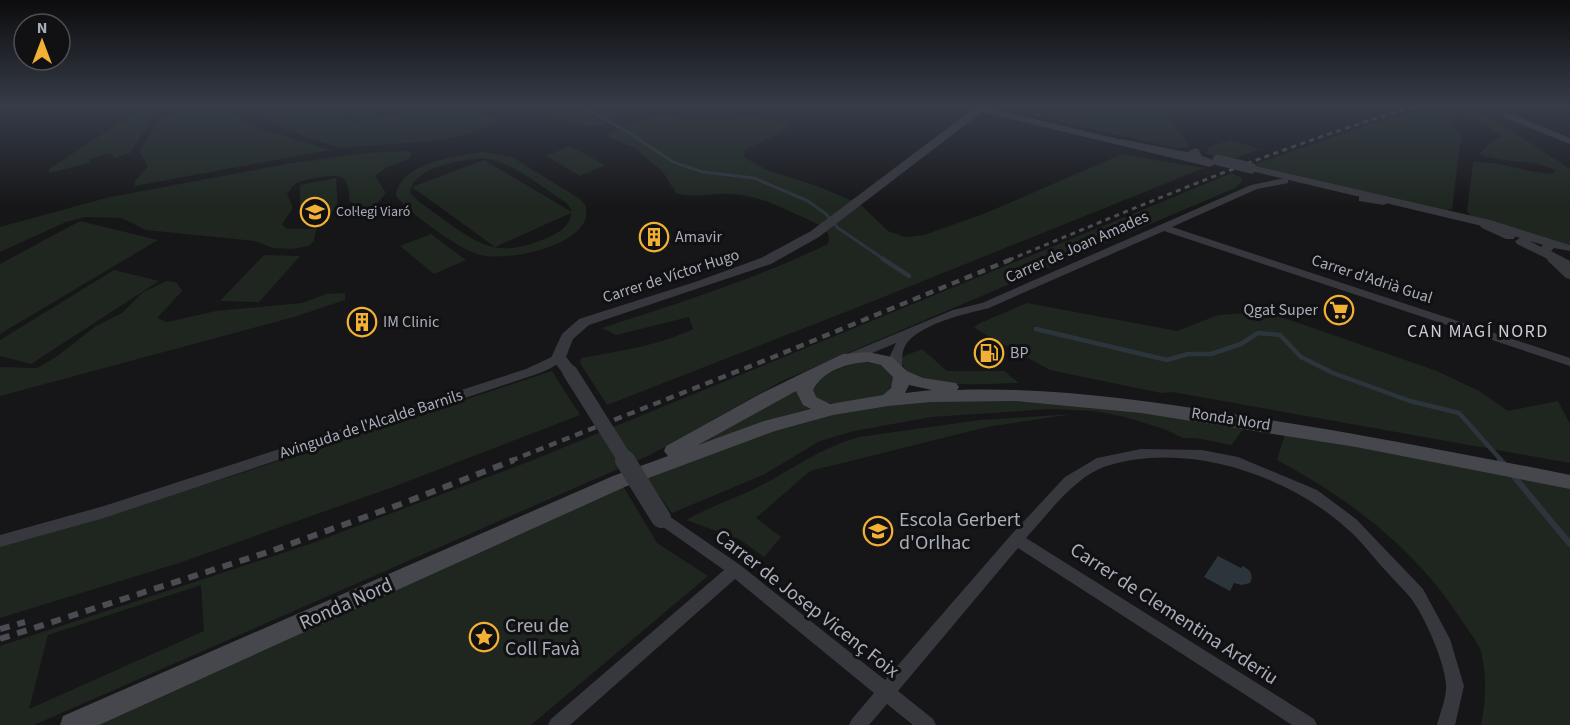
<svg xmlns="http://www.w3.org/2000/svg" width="1570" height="725" viewBox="0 0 1570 725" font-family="'Source Sans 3',sans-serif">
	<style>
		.green { fill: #1e261f; fill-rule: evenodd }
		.water { fill: #2c353c }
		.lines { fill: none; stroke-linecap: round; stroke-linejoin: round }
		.stream-far2 { stroke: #2c353c; stroke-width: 3 }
		.stream-far1 { stroke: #2c353c; stroke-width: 4.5 }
		.stream { stroke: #2c353c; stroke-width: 6 }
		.minor { fill: #37383d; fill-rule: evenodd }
		.tertiary { fill: #37383d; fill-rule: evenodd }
		.secondary { fill: #45474d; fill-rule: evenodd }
		.rail-far2 { stroke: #4a4c52; stroke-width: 3; stroke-dasharray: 5 4.5; stroke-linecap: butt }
		.rail-far1 { stroke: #4a4c52; stroke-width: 4.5; stroke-dasharray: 8 6; stroke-linecap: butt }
		.rail { stroke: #4a4c52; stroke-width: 6; stroke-dasharray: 10 8; stroke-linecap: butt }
		.tertiary-bridge-far2 { stroke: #37383d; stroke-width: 11 }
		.tertiary-bridge-far1 { stroke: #37383d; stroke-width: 15 }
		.tertiary-bridge { stroke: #37383d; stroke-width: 20 }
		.labels { text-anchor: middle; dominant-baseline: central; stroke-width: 6; stroke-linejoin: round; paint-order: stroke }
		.far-poi-label { font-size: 14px; fill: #a8adb8; stroke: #111113; text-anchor: start }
		.poi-label { font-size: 16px; fill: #a8adb8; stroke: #111113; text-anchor: start }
		.street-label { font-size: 16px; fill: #a8adb8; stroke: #111113 }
		.neighbourhood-label { font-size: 18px; letter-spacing: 1.5px; fill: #c9ccd4; stroke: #111113 }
		.near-poi-label { font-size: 20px; fill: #a8adb8; stroke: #111113; text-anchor: start }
		.near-street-label { font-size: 20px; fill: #a8adb8; stroke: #111113 }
	</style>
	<rect width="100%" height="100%" fill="#161618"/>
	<path class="green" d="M138,107H162L140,111L172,107L154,117L130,153L114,158L111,153L89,159V163L49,173V169L138,111H133Z
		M182,107H215L241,117L253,126L329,150L135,186V181L148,166L139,152L160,119Z
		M285,107H350L346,117L354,122L358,121L350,115L355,107H362L363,110L371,109L369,113L380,112L374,118L434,107H463L501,120L468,134L442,140L342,148L305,137L267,120L265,116L274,109Z
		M515,107H623C602,134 586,127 556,119C542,116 529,112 515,107Z
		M998,107H1161L1190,147L1175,148Z
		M1433,107H1466L1497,121L1570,169V245L1473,218L1467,211L1473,162C1499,161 1526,172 1552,174L1555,170C1532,159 1504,164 1479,154L1492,141L1502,136L1476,120L1457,116L1451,123L1461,137L1452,209L1446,210L1252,165L1383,120Z
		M669,114L691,120L757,117L786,123L787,128L784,131L745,150L744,157L767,170L817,186L860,204L888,231L905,237L924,235L986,213L1122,154L1204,168L866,304L607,405L580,363L581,358C619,351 658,346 693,329L689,317L616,335L602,328C679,303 756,279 828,244C833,230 818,224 807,219C777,207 766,197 732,194C714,192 693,199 676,193L663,172L635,148L606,136L610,132L653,116Z
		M1231,140L1260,149L1230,160L1205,153L1211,146Z
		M570,146L605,165L580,176L546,156Z
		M408,151L411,154L409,159L387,167L375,176L386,193L374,207L359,208L350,202C349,195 349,184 344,179C337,172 305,179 297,183C293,185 290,190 287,194L293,208L282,224L287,229H316L314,241L309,246L292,249L273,248L255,241L146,230L121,218L85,217L66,222L0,252V227L110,197L286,164L366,153Z
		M484,152L512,157L580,199L586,206C586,210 587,216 585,220C575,248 502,263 477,254C457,248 408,212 396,196C399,163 458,155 484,152ZM481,158C512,160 541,187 567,203L572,212L484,160L412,187L495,247L571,213C571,226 558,233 547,238C499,258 482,247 443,219C433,211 419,203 410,193C412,167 461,160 481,158Z
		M1232,173L1242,178V182L1235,188L782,381L650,455L34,725H0V646L307,545L533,460ZM201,585L204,631L29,709L48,635Z
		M336,178L338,210L300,218V185Z
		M80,221L158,240L0,334V264Z
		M431,234L466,260L434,274L400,246Z
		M264,255L300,256L259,302L220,301Z
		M114,270L159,281L31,364L0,356V340Z
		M166,281L176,282L182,291L157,318L167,322L216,311L302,303L326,294L345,293V300L294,317L0,396V367L37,368L56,357L96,326L122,313L142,293Z
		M1027,303L1177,331L1218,315L1259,312L1281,317L1437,371L1479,391L1508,411L1558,401L1570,424V463L1172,392L1161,393L1050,370L974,328L978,324Z
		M922,349L947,371H1004L1019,383C992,383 926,390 907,371C903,367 902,362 902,357Z
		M863,362L882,365L893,376L894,382L886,394C872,399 827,409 816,399C812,396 812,390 812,386C825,372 844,366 863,362Z
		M552,371L580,415L393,487L179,563L0,618V545L233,476Z
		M798,389C798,399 803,406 812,410L699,444Z
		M966,395L1249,422L1231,445L1196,438H1183L1164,429L1125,417L1094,411L1051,409L931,417L854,431L820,441L765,474L672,513L643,473L830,410Z
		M1073,414L987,427L810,471L756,518L781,537L764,557L739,539L686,520C709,507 734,499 758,487C791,470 822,447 859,437L980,420Z
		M1287,428L1570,482V725H1481C1486,701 1487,676 1481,652C1478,642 1468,630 1462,621C1417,550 1350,499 1277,460Z
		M620,481L657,543L708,576L531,725H72Z"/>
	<path class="water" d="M1218,556L1241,568L1243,566L1250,571L1252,578L1250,583L1242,585L1234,583L1230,591L1204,577Z"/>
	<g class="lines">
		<path class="stream-far2" d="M583,107L626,131L673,162L703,172L754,178L808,201L826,214L838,228L885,260"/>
		<path class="stream-far1" d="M883,259L909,276
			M1036,329L1167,360L1188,354H1211L1241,344L1258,333L1280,335L1301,357L1333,373L1410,401L1459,413L1502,461"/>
		<path class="stream" d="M1500,460L1505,465
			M1512,474L1570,544"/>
		<path class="minor" d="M1503,113H1509L1570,138V144L1503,117Z
			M1121,139L1181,151L1188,152L1195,148L1198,149L1202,156L1216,161L1212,164L1195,160L1193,157H1181L1118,144L1117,142Z
			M1285,178L1288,179V183L1257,189L1172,227L1570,358V366L1164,231L989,308C965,314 918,324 905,346C900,355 904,364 901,373L897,374L891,370L890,356L896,343L853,361H845L843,358L845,355L953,310L982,303L1251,185Z
			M1362,196L1384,199L1389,202L1384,205L1359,201V197Z
			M1485,223L1514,235L1515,237L1514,239H1506L1482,228L1480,226Z
			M1552,256L1556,257L1570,270V279L1566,278L1548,261L1547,259L1548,257Z
			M558,354L564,358C556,367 545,371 534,375L104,518L0,547V535L104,506L526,369Z
			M1141,449L1202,450L1238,457L1317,490L1356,519L1423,589L1450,639L1464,686L1455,725H1437C1440,713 1447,697 1446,685C1445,662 1424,615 1410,597C1402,588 1393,579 1385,570C1372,556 1360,539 1345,527C1286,474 1185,441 1107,466C1075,476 1048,514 1026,538L1314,719L1317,725H1292L1018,548L898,691L933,719L936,725H913L887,704L869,725H849L852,719L874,693L735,579L570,725H548L551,719L724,570L656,522L654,518L656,514L661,512L666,514L740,565L885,680L1011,535L1065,477L1097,458Z"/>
		<path class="tertiary" d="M970,107H985L1214,162L1215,164L1210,167L982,112L819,237L771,264L589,325L573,339L566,357L578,372L575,376H565L551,358L562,334L579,319L695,282L761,258L811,231L973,109Z
			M1251,165L1490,220L1570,245V251L1554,248L1551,251L1570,261V270L1517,244L1515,241L1520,238L1482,226L1247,170V166ZM1530,241L1543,245L1541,247Z"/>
		<path class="secondary" d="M868,352L892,357L907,371L923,378L956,383L959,387L957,390C1047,387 1136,399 1225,413C1340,430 1455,452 1570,475V489L1356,447L1141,413L1015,401L931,402L888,406L833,415L775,431L627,486L99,725H60L63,716L613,476L668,456L664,451L666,446L760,394L805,372L843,354ZM868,362L881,365L893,377L891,388L883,395L830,404L816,397L813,390C822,371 848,363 868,362ZM909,385L932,390L905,393ZM796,391L803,405L811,409L764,421L698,445Z"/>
		<path class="rail-far2" d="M1009,260C1142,205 1275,148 1413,107"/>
		<path class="rail-far1" d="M510,461L771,358L1012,259"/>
		<path class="rail" d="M0,629L25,622
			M0,639L271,551L401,504L514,460"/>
		<path class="tertiary-bridge-far2" d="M1218,160L1251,168"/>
		<path class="tertiary-bridge-far1" d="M570,372L626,461"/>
		<path class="tertiary-bridge" d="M625,460L661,518"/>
	</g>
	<linearGradient id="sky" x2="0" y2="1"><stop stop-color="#0c0c0d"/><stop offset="0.51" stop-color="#363c48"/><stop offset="1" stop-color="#363c48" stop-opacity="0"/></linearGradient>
	<rect width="1570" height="208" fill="url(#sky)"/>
	<defs>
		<g id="school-ring" transform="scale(1.5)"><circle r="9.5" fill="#111113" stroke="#f2b134" stroke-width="1.5"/><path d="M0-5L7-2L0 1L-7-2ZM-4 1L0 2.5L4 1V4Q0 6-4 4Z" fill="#f2b134"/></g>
		<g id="building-ring" transform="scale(1.5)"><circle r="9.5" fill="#111113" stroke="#f2b134" stroke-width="1.5"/><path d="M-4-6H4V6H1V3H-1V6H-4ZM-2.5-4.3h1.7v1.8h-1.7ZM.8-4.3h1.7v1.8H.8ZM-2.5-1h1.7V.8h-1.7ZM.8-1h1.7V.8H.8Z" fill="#f2b134"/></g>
		<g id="supermarket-ring" transform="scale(1.5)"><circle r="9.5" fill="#111113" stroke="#f2b134" stroke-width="1.5"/><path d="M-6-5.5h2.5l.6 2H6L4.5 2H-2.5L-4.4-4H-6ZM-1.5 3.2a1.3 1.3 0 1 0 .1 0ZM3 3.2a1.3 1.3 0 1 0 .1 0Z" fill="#f2b134"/></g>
		<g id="fuel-ring" transform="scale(1.5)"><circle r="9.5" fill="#111113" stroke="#f2b134" stroke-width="1.5"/><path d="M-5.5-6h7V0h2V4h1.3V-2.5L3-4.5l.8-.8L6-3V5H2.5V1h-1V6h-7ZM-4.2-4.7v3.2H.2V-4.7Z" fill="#f2b134"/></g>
		<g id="sight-ring" transform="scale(1.5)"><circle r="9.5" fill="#111113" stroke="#f2b134" stroke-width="1.5"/><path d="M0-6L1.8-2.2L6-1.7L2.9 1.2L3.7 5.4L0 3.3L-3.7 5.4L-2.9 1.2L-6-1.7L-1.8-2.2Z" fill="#f2b134"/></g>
	</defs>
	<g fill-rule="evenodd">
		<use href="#school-ring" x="315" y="212"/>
		<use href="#building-ring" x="654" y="237"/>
		<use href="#supermarket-ring" x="1339" y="310"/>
		<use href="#building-ring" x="362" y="322"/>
		<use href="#fuel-ring" x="989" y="353"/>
		<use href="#school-ring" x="878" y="531"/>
		<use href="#sight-ring" x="484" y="637"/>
	</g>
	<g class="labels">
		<g class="far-poi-label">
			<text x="336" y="212">Col·legi Viaró</text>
		</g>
		<g class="poi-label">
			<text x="675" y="237">Amavir</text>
			<text x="1318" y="310" text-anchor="end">Qgat Super</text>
			<text x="383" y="322">IM Clinic</text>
			<text x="1010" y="353">BP</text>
		</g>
		<g class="street-label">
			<text transform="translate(1077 247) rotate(-24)">Carrer de Joan Amades</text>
			<text transform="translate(671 276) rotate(-18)">Carrer de Víctor Hugo</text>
			<text transform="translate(1372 279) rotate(18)">Carrer d'Adrià Gual</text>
			<text transform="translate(1231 419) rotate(9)">Ronda Nord</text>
			<text transform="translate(371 424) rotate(-18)">Avinguda de l'Alcalde Barnils</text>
		</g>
		<g class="neighbourhood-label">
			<text x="1478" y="331">CAN MAGÍ NORD</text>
		</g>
		<g class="near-poi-label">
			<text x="899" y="520">Escola Gerbert<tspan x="899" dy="23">d'Orlhac</tspan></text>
			<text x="505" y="626">Creu de<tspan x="505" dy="23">Coll Favà</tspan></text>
		</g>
		<g class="near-street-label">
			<text transform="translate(346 604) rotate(-24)">Ronda Nord</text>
			<text transform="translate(807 604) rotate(38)">Carrer de Josep Vicenç Foix</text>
			<text transform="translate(1174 614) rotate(33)">Carrer de Clementina Arderiu</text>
		</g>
	</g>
	<g transform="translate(42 42)"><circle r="28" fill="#111113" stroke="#4d4f55" stroke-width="1.5"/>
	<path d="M0-4.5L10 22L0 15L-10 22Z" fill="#f2b134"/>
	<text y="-9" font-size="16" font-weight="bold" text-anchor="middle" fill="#a8adb8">N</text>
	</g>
</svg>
